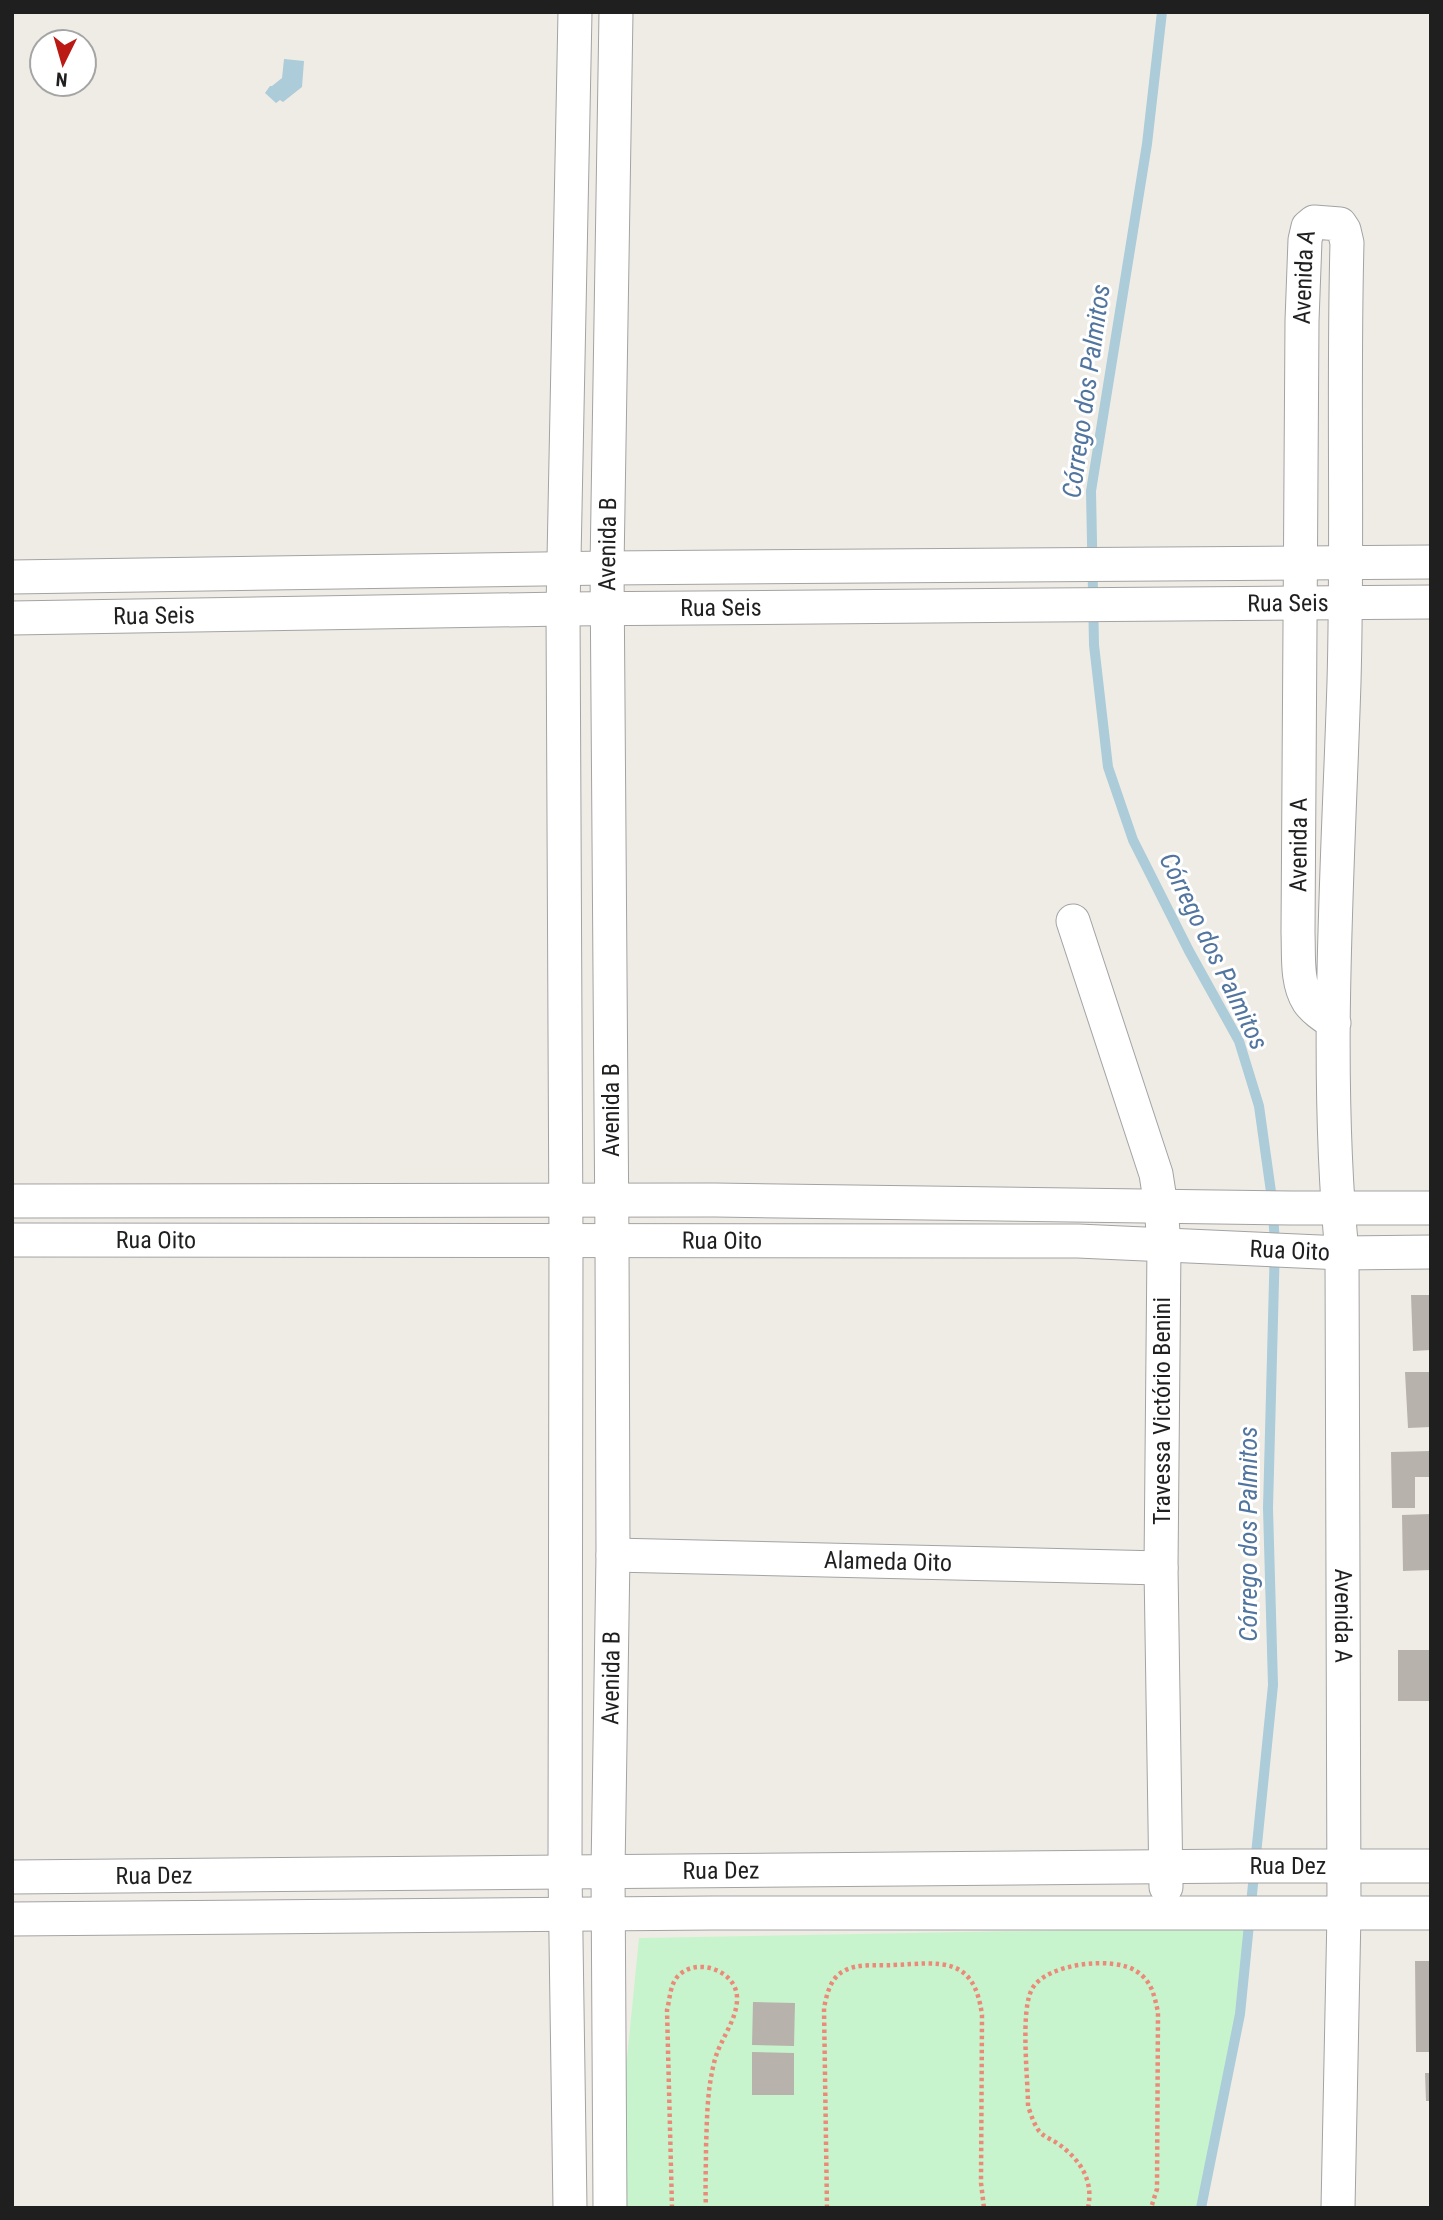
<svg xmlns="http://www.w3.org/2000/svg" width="1443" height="2220" viewBox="0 0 1443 2220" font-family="'Roboto Condensed',sans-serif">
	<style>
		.park { fill: #c8f4cd }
		.water { fill: #abccd8 }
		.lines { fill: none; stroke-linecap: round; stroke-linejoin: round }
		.stream { stroke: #abccd8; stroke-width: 10 }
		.building { fill: #b8b2ac }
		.minor-casing { stroke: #a3a3a3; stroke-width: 35 }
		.path { stroke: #ec8a7a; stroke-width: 4.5; stroke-dasharray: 3.5 3.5; stroke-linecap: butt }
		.minor { stroke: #fff; stroke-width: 33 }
		.labels { text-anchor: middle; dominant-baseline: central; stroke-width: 6; stroke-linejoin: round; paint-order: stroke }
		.street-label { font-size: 24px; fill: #1f1f1f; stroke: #fff }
		.water-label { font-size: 26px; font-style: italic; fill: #51759f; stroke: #fff }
	</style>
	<rect width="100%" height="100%" fill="#efece6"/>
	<path class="park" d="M1245,1927L1248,1951L1239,2014L1200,2208H612L639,1938Z"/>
	<path class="water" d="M284,59L304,61L302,87L283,102L280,100L276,103L265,93L270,86H272L282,78Z"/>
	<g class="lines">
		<path class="stream" d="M1162,12L1147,144L1091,491L1094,645L1108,767L1133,840L1189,951L1239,1041L1259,1106L1272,1199L1275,1243L1268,1508L1273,1685L1240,2014L1201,2208"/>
	</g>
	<path class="building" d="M1411,1295H1431V1350L1413,1351Z
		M1405,1372H1431V1427L1408,1428Z
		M1431,1451V1477H1415V1508H1392L1391,1452Z
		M1431,1514V1570L1403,1571L1402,1515Z
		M1398,1650H1431V1701H1398Z
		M1415,1961H1431V2052H1416Z
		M753,2002L795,2003L794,2046L752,2045Z
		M752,2052L794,2053V2095H752Z
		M1425,2073H1431V2101H1426Z"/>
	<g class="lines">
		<g class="minor-casing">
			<g id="minor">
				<path d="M12,577L607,568L1431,562"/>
				<path id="s1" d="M12,618L563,609L1431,602"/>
				<path d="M1073,921L1156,1174L1161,1206L1164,1245L1161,1568L1166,1887"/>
				<path id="s2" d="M1334,1023C1325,1017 1314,1010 1308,1001C1296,982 1299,954 1298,933L1302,321L1305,240L1308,227L1314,222L1340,224L1344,230L1347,243C1343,389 1348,536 1344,682C1338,871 1324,1065 1342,1253L1344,1913L1338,2208"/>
				<path d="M12,1201L715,1200L1291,1208H1431"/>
				<path id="s3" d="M12,1240L1078,1241L1342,1253L1431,1252"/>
				<path id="s4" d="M613,1555L1161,1568"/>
				<path id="s5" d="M12,1877L1240,1866H1431"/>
				<path d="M12,1919L713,1913H1431"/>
				<path d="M570,2208L565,1872L566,1241L563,609L575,12"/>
				<path id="s6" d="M610,2208L608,1871L613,1555L612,1241L607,568L616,12"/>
			</g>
		</g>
		<path class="path" d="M672,2208L667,2010C670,1999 670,1983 679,1975C698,1957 736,1971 737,1997C738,2020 719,2040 714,2063C707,2091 707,2119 706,2148C706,2168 705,2188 706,2208
			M827,2208L824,2008C827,1994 830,1978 844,1971C857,1963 878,1966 893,1965C941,1963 974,1955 982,2015L981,2183L984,2208
			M1088,2208C1094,2180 1080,2159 1057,2143C1051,2139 1044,2137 1039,2131C1034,2124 1031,2115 1028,2106C1028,2078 1020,2011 1032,1989C1046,1963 1114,1956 1136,1971C1152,1981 1154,1995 1158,2012L1157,2189L1151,2208"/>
		<use href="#minor" class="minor"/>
	</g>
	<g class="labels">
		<g class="street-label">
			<text stroke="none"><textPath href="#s2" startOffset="760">Avenida A</textPath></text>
			<text stroke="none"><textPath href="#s6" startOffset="1664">Avenida B</textPath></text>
			<text stroke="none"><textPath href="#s1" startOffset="1276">Rua Seis</textPath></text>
			<text stroke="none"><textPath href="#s1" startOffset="709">Rua Seis</textPath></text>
			<text stroke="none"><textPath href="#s1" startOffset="142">Rua Seis</textPath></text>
			<text stroke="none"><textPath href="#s2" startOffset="192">Avenida A</textPath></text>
			<text transform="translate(611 1110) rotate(-90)">Avenida B</text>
			<text stroke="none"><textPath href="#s3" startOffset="144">Rua Oito</textPath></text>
			<text stroke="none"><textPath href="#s3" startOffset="710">Rua Oito</textPath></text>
			<text stroke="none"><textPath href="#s3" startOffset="1278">Rua Oito</textPath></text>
			<text transform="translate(1162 1411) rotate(-90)">Travessa Victório Benini</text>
			<text stroke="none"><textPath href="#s4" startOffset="275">Alameda Oito</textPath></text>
			<text stroke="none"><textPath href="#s2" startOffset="2238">Avenida A</textPath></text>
			<text stroke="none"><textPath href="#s6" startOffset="530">Avenida B</textPath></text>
			<text stroke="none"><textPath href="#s5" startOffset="1276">Rua Dez</textPath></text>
			<text stroke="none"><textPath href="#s5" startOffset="709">Rua Dez</textPath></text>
			<text stroke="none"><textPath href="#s5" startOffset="142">Rua Dez</textPath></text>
		</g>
		<g class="water-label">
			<text transform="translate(1086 391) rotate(-82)">Córrego dos Palmitos</text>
			<text transform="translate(1214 951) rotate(64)">Córrego dos Palmitos</text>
			<text transform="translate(1248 1534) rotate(-90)">Córrego dos Palmitos</text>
		</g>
	</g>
	<rect width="1443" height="2220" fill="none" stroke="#1f1f1f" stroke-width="28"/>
	<g transform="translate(63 63) rotate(185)"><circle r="33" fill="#ffffff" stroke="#a5a5a5" stroke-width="2"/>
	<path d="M0-5L12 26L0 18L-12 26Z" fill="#ba1914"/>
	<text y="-10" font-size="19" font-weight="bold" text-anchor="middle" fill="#1f1f1f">N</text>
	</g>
</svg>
